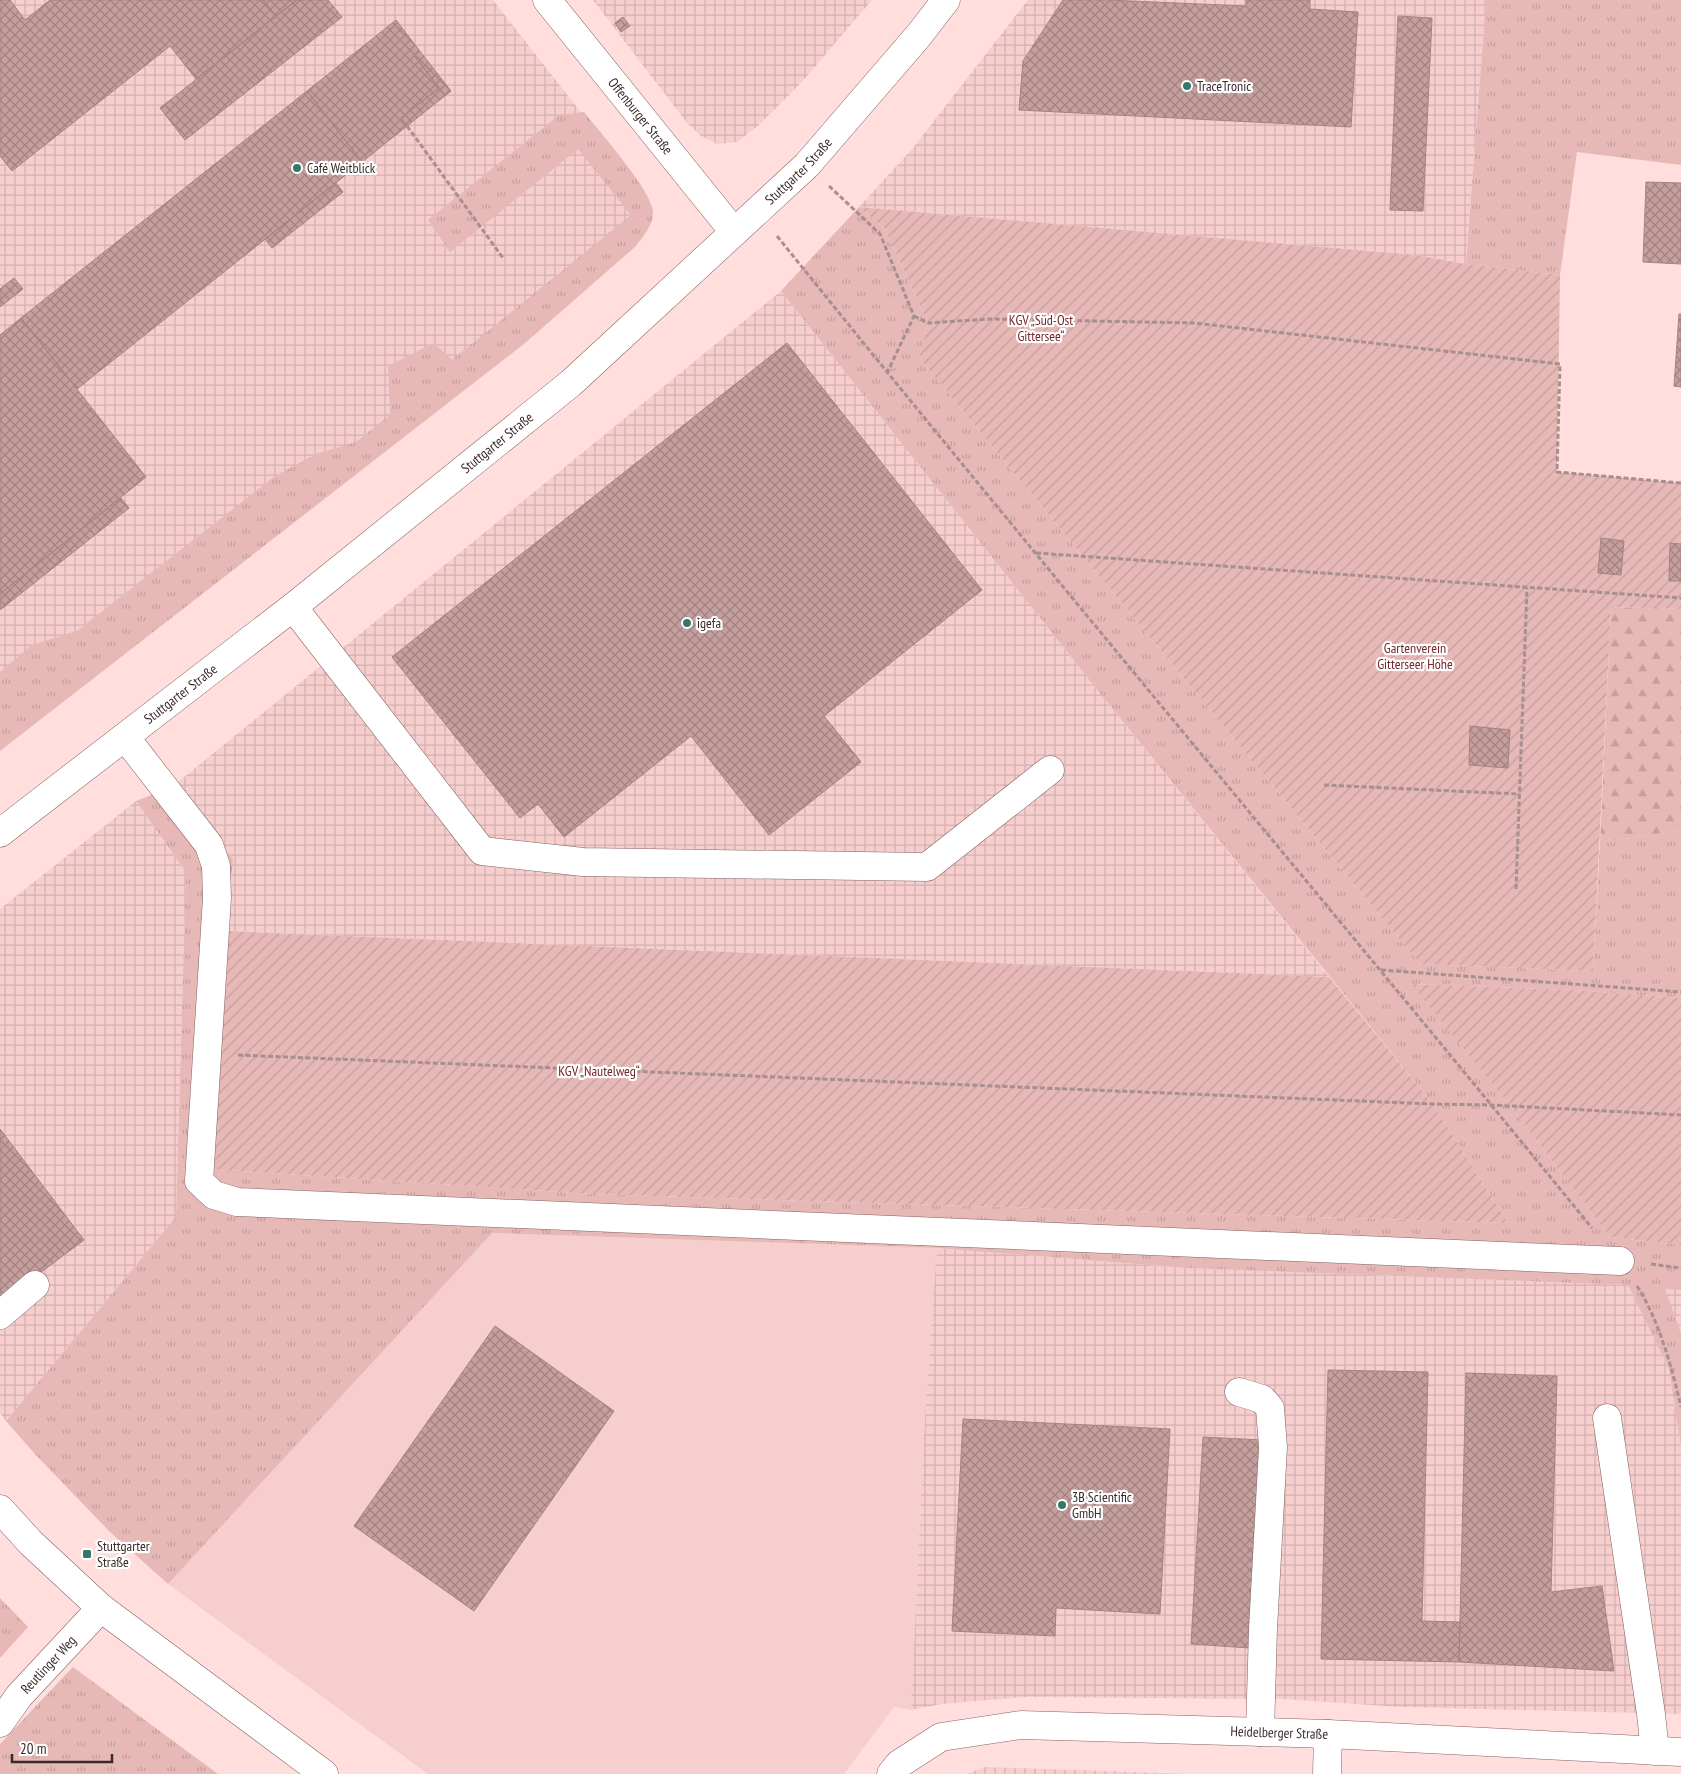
<svg xmlns="http://www.w3.org/2000/svg" width="1681" height="1774" viewBox="0 0 1681 1774" font-family="'PT Sans Narrow',sans-serif">
	<style>
		.built { fill: #f5cecd }
		.industrial { fill: url(#industrial-grid) }
		.grass { fill: url(#grass-tufts) }
		.forest { fill: url(#forest-firs) }
		.garden { fill: url(#garden-furrows) }
		.building { fill: url(#building-cross-hatch); stroke: #a68281 }
		.lines { fill: none; stroke-linecap: round; stroke-linejoin: round }
		.minor-casing { stroke: #856261; stroke-width: 29 }
		.major-casing { stroke: #856261; stroke-width: 29 }
		.path { stroke: #a88f8f; stroke-width: 3; stroke-dasharray: 5 2.5; stroke-linecap: butt }
		.minor { stroke: #fff; stroke-width: 28 }
		.major { stroke: #fff; stroke-width: 28 }
		.poi-dot { fill: #357869; stroke: #fff; stroke-width: 2 }
		.labels { text-anchor: middle; dominant-baseline: central; stroke-width: 4.5; stroke-linejoin: round; paint-order: stroke }
		.poi-label { font-size: 14px; fill: #3a2b2b; stroke: #fff; text-anchor: start }
		.street-label { font-size: 14px; fill: #3a2b2b; stroke: #fff }
		.park-label { font-size: 14px; fill: #77272c; stroke: #fff }
	</style>
	<defs>
		<pattern id="industrial-grid" width="8" height="8" patternUnits="userSpaceOnUse" patternTransform="scale(1.25)"><rect width="8" height="8" fill="#f5cecd"/><path d="M0 4h8M4 0v8" fill="none" stroke="#d3b1b0"/></pattern>
		<pattern id="grass-tufts" width="24" height="20" patternUnits="userSpaceOnUse" patternTransform="scale(1.25)"><rect width="24" height="20" fill="#e6b8b6"/><path d="M3 7l-1-3M5 7V3M7 7l1-3M15 17l-1-3M17 17v-4M19 17l1-3" fill="none" stroke="#c69e9d"/></pattern>
		<pattern id="forest-firs" width="22" height="20" patternUnits="userSpaceOnUse" patternTransform="scale(1.25)"><rect width="22" height="20" fill="#e6b8b6"/><path d="M5 1l3.5 6h-7zM16 11l3.5 6h-7z" fill="#c69e9d"/></pattern>
		<pattern id="garden-furrows" width="10" height="10" patternUnits="userSpaceOnUse" patternTransform="scale(1.25)"><rect width="10" height="10" fill="#e6b8b6"/><path d="M-1 1l2-2M0 10L10 0M9 11l2-2" fill="none" stroke="#c69e9d"/></pattern>
		<pattern id="building-cross-hatch" width="8" height="8" patternUnits="userSpaceOnUse" patternTransform="scale(1.25)"><rect width="8" height="8" fill="#c59f9d"/><path d="M0 0l8 8M0 8l8-8" fill="none" stroke="#a18280"/></pattern>
	</defs>
	<rect width="100%" height="100%" fill="#ffdedd"/>
	<path class="built" d="M492,1233L937,1248L925,1418L911,1710L894,1707L844,1774H428L168,1584Z"/>
	<path class="industrial" d="M0,0H493L638,185L632,220L492,341L0,707Z
		M593,0H872L801,83L759,125L737,142L717,144L701,136L687,123Z
		M1028,0H1486L1466,264L1415,255L859,207L913,148Z
		M781,291L1087,677L1329,977L226,931L172,787Z
		M136,801L186,872L176,1217L6,1421L0,1413V909Z
		M937,1248L1185,1268L1628,1285L1669,1369L1681,1447V1714L1401,1707L1283,1699L1025,1697L941,1704L911,1710L925,1418Z
		M1664,1288L1681,1290V1333Z
		M985,1767L1190,1774H966Z"/>
	<path class="grass" d="M1486,0H1681V165L1577,152L1560,275L1466,264Z
		M584,112C599,131 653,192 653,212C653,226 643,236 636,246L524,344L0,751V672L32,645L77,631L275,476L316,454L356,442L390,415L388,366L434,343L452,360L631,215L578,149L450,252L428,220L559,115Z
		M859,207L885,229L928,323L919,358L1420,964L1593,971L1600,843L1681,830V998L1574,990L1412,984L1511,1107L1610,1237L1681,1245V1290L1665,1289L1681,1333V1447L1669,1369L1628,1285L1185,1268L937,1248L492,1233L168,1584L110,1532L34,1453L6,1421L176,1217L186,872L136,801L172,787L233,859L226,931L210,1169L592,1194L1508,1223L1433,1104L1087,677L781,291Z
		M0,1598L28,1627L0,1658Z
		M73,1667L218,1774H0V1744Z"/>
	<path class="forest" d="M1611,607L1681,609V830L1600,843Z"/>
	<path class="garden" d="M859,207L1415,255L1466,264L1560,275L1557,472L1681,483V609L1611,607L1593,971L1420,964L919,358L928,323L885,229Z
		M226,931L1329,977L1433,1104L1508,1223L592,1194L210,1169Z
		M1411,984L1574,990L1681,998V1245L1610,1237L1511,1107Z"/>
	<path class="building" d="M0,0H10L25,20L50,0H263L276,16L196,79L170,46L12,171L0,156Z
		M263,0H297L276,16Z
		M297,0H328L342,17L185,140L160,108Z
		M1063,0H1108L1246,6V0H1310V9L1358,12L1351,127L1019,110L1023,61Z
		M1398,16L1432,18L1423,211L1390,210Z
		M623,17L630,26L621,32L615,23Z
		M396,20L419,50L414,55L439,88L401,118L407,126L362,162L307,91Z
		M419,50L451,91L407,126L401,118L439,88L414,55Z
		M307,91L362,162L77,389L21,318Z
		M1646,182L1681,183V264L1643,262Z
		M336,183L343,192L272,248L265,239Z
		M14,278L23,289L0,307V289Z
		M1679,314H1681V387L1674,386Z
		M21,318L146,477L0,594V335Z
		M787,343L982,590L824,716L861,762L769,835L691,736L564,837L538,804L520,818L392,657Z
		M121,498L129,508L0,610V594Z
		M1601,538L1624,541L1621,575L1598,573Z
		M1670,543L1681,544V581H1669Z
		M1470,726L1510,730L1508,768L1469,765Z
		M0,1129L84,1240L0,1303Z
		M495,1326L614,1411L474,1611L354,1526Z
		M1328,1370L1428,1372L1422,1621L1460,1622L1459,1662L1321,1659Z
		M1466,1373L1557,1376L1551,1592L1602,1586L1614,1671L1459,1662Z
		M963,1419L1170,1429L1160,1614L1056,1608L1055,1636L952,1631Z
		M1203,1437L1262,1440L1250,1648L1191,1644Z"/>
	<g class="lines">
		<g class="minor-casing">
			<g id="minor">
				<path id="s1" d="M547,0L734,232"/>
				<path d="M293,607L482,851L583,862L927,867L1050,770"/>
				<path d="M125,737L209,845L216,866L217,898L199,1181L214,1195L237,1202L1620,1261"/>
				<path d="M0,1315L35,1285"/>
				<path d="M1239,1392L1262,1399L1270,1408L1273,1447L1263,1629L1260,1732"/>
				<path d="M1607,1418L1651,1714L1655,1751"/>
				<path id="s2" d="M0,1723L19,1696L101,1608"/>
				<path id="s3" d="M891,1774L899,1764L941,1737L1021,1725L1328,1734L1681,1752"/>
				<path d="M1327,1774L1328,1734"/>
			</g>
		</g>
		<g class="major-casing">
			<g id="major">
				<path id="s4" d="M0,833L293,607L571,383L807,165L919,35L946,0"/>
				<path d="M0,1509L31,1543L101,1608L324,1774"/>
			</g>
		</g>
		<path class="path" d="M407,126L503,258
			M829,186L880,234L914,316L887,373
			M777,236C1045,569 1321,896 1592,1228
			M914,316L928,323L990,319L1194,323L1560,364L1557,472L1681,483
			M1036,553L1681,598
			M1324,785L1519,794
			M1516,889L1527,588
			M1381,970L1681,992
			M238,1055L1433,1104L1492,1105L1681,1115
			M1651,1264L1681,1268
			M1637,1286C1659,1320 1672,1368 1681,1407"/>
		<use href="#minor" class="minor"/>
		<use href="#major" class="major"/>
	</g>
	<g class="poi-dot">
		<circle cx="1187" cy="86" r="5"/>
		<circle cx="297" cy="168" r="5"/>
		<circle cx="687" cy="623" r="5"/>
		<circle cx="1062" cy="1505" r="5"/>
		<rect x="82" y="1549" width="10" height="10" rx="2.5"/>
	</g>
	<g class="labels">
		<g class="poi-label">
			<text x="1197" y="86">TraceTronic</text>
			<text x="307" y="168">Café Weitblick</text>
			<text x="697" y="623">igefa</text>
			<text x="1072" y="1497">3B Scientific<tspan x="1072" dy="16">GmbH</tspan></text>
			<text x="97" y="1546">Stuttgarter<tspan x="97" dy="16">Straße</tspan></text>
		</g>
		<g class="street-label">
			<text stroke="none"><textPath href="#s1" startOffset="149">Offenburger Straße</textPath></text>
			<text stroke="none"><textPath href="#s4" startOffset="1038">Stuttgarter Straße</textPath></text>
			<text stroke="none"><textPath href="#s4" startOffset="632">Stuttgarter Straße</textPath></text>
			<text stroke="none"><textPath href="#s4" startOffset="228">Stuttgarter Straße</textPath></text>
			<text stroke="none"><textPath href="#s2" startOffset="76">Reutlinger Weg</textPath></text>
			<text stroke="none"><textPath href="#s3" startOffset="402">Heidelberger Straße</textPath></text>
		</g>
		<g class="park-label">
			<text x="1041" y="320">KGV „Süd-Ost<tspan x="1041" dy="16">Gittersee“</tspan></text>
			<text x="1415" y="648">Gartenverein<tspan x="1415" dy="16">Gitterseer Höhe</tspan></text>
			<text x="599" y="1071">KGV „Nautelweg“</text>
		</g>
	</g>
	<path d="M12 1754v8h100v-8" fill="none" stroke="#3a2b2b" stroke-width="2.5"/>
	<text x="20" y="1754" font-size="15" fill="#3a2b2b" stroke="#ffffff" stroke-width="4" paint-order="stroke">20 m</text>
</svg>
